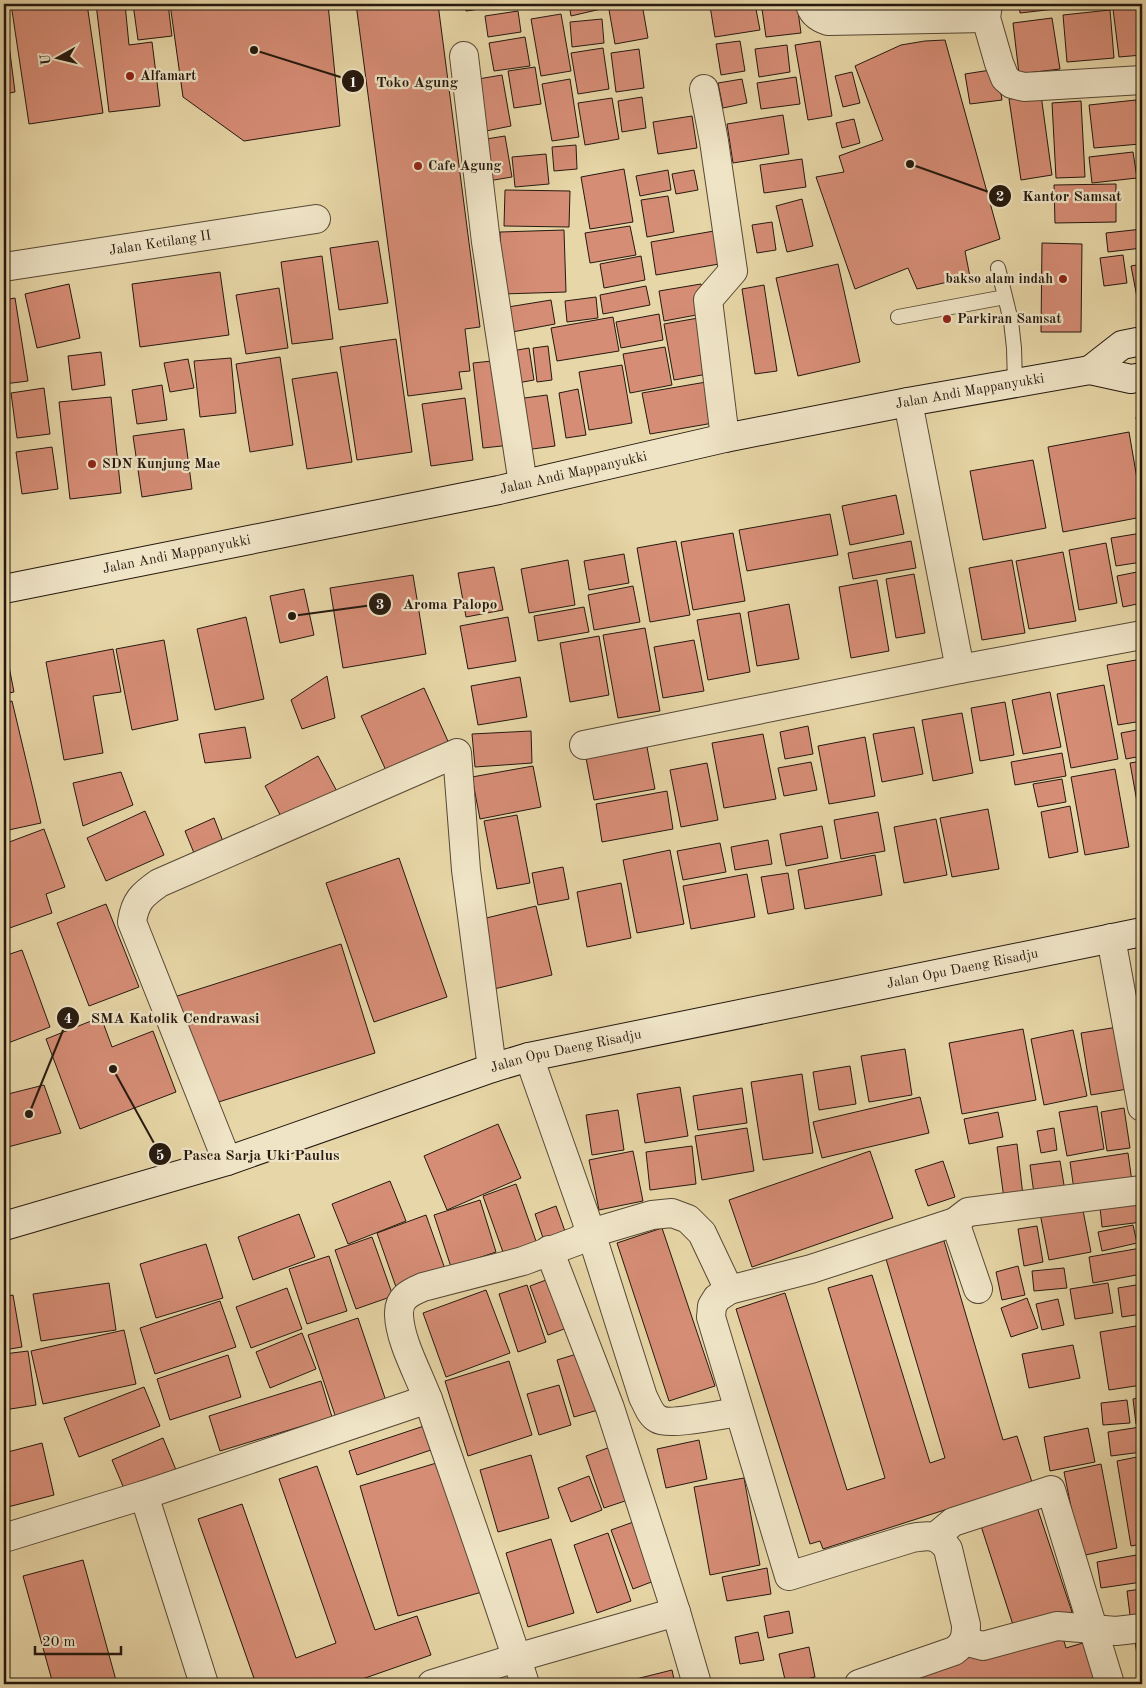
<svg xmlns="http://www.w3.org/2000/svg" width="1146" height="1688" viewBox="0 0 1146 1688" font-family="'Old Standard TT',serif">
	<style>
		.building { fill: #d68d76; stroke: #25190f }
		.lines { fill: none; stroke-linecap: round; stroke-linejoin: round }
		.lane-casing { stroke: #564835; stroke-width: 16 }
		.street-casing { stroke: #564835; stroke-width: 30 }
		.secondary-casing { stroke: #25190f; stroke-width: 30 }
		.lane { stroke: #efe4c6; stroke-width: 14 }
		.street { stroke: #efe4c6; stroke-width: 28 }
		.secondary { stroke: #efe4c6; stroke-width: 28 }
		.poi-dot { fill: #8f2418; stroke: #efe4c6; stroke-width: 2 }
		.labels { text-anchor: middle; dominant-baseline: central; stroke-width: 4.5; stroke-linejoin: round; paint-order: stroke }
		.poi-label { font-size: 14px; font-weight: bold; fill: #25190f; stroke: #efe4c6; text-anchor: start }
		.street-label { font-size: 14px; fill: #25190f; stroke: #efe4c6 }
		.leader { fill: none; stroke: #25190f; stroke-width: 2 }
		.callout-dot { fill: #25190f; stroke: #efe4c6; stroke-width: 2 }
		.mark-label { font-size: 15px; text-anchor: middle; font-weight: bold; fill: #fff }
		.callout-label { font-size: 15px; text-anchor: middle; font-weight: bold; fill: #25190f; stroke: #efe4c6; stroke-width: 4.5; stroke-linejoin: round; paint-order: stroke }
	</style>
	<rect width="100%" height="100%" fill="#e7d6a7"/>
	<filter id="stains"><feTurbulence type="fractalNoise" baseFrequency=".004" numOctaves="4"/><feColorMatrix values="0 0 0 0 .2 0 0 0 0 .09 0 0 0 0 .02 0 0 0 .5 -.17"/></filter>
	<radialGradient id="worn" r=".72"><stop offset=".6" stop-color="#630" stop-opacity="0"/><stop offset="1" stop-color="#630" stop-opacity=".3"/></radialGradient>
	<path class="building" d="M11,4H87L103,113L29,124Z
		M96,4H125L129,45L152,42L160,106L109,112Z
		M133,4H168L172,36L138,40Z
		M170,4H328L340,126L244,141L183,97Z
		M356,4H438L480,327L465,329L470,371L459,372L462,389L408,396Z
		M465,4H515L466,11Z
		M569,4H600L601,9L571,16Z
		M608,4H642L648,38L615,44Z
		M722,4H755L760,30L715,37L710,6Z
		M797,4L801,33L766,37L762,9Z
		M819,4H839V8L819,10Z
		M902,4H984L902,13Z
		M1019,4H1055V9L1020,13Z
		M1059,4H1087L1060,7Z
		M1142,5V40L1137,6Z
		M1137,6L1142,55L1119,57L1113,9Z
		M1110,10L1114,58L1067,62L1063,15Z
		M518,11L521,32L488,37L485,16Z
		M561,14L571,71L541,76L531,19Z
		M1052,18L1060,69L1019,74L1013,23Z
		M602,19L604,43L572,47L570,22Z
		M4,29H7L15,92L4,94Z
		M525,37L530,66L494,71L489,43Z
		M945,40L1000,239L965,251L970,277L917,289L908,268L855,289L816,177L844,172L839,156L883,140L855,66L901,45L925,41Z
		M740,41L745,71L721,75L716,44Z
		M820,41L832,116L808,120L795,45Z
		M787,45L790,72L759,77L755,49Z
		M603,48L609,89L578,94L571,53Z
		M639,49L644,88L616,92L611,53Z
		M535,67L541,104L514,108L508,71Z
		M997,69L1002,100L970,104L965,74Z
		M852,72L860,103L843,107L835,76Z
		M502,75L511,126L481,132L472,80Z
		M796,77L800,104L761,109L757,83Z
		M570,79L579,137L552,141L542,84Z
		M742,79L747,103L723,108L718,83Z
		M1041,95L1052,175L1021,180L1009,99Z
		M642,97L646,128L622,132L618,101Z
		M612,98L619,139L585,145L578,103Z
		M1136,100L1140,144L1094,148L1089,105Z
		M1081,101L1085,177L1056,178L1052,103Z
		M783,115L789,154L733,163L727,124Z
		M692,116L697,148L658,154L653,122Z
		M854,119L860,143L842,148L836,123Z
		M505,136L512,177L488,181L480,140Z
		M576,145L577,169L554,171L552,147Z
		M1133,152L1137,178L1092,183L1089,157Z
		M546,154L549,184L515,187L512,157Z
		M802,159L806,187L764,193L760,165Z
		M624,169L633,222L590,229L581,177Z
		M668,170L671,190L640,196L636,176Z
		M694,170L698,190L676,194L672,174Z
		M1116,184V222L1055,223L1054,185Z
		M1138,186H1142V225H1138Z
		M505,190L570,191L569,227L504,226Z
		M668,196L674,232L647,237L641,200Z
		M802,199L813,246L787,252L776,206Z
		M772,222L776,250L757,253L752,225Z
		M630,226L636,255L590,263L585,233Z
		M1142,229V248L1108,252L1106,233Z
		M564,230L566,292L502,294L500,232Z
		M714,231L719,264L656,275L651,242Z
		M378,241L388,303L339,310L330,248Z
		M1042,243L1082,244L1081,332H1041Z
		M1123,255L1127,283L1104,286L1100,258Z
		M322,256L333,339L292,344L281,262Z
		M641,256L645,280L604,288L600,264Z
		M838,264L860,362L798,376L776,278Z
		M1142,264V312L1140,313L1131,266Z
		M220,272L229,335L140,347L132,284Z
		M69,284L80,338L37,348L25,294Z
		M701,284L707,313L664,321L659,291Z
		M764,285L777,371L755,374L742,289Z
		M646,286L650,305L603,314L600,295Z
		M279,288L288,348L246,354L236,295Z
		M596,297L598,318L567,322L565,301Z
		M15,298L28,381L4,384V300Z
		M551,300L555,324L507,333L502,308Z
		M659,314L663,340L621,348L616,322Z
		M613,317L619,351L557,361L551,328Z
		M704,317L713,373L674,380L664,324Z
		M396,339L412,452L357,460L340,347Z
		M548,346L552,380L537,382L533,348Z
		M665,347L672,385L630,393L623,354Z
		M529,348L534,380L512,384L506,352Z
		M101,352L105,385L72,390L68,356Z
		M280,357L293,445L250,452L236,364Z
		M231,358L236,413L200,417L194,361Z
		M188,359L194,388L170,392L164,363Z
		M501,360L511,445L483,448L473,363Z
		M622,365L632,423L589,430L579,372Z
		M337,372L352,462L307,469L292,379Z
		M712,381L719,422L650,434L642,393Z
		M162,385L167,420L137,424L132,390Z
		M44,388L50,434L17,438L11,393Z
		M578,389L586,435L566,438L559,393Z
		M547,395L555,446L525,450L517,399Z
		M111,397L121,493L70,499L59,402Z
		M465,398L473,460L431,466L422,404Z
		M1142,416V452L1136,417Z
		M184,429L192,489L142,497L133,436Z
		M1129,432L1142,508V517L1063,532L1048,447Z
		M4,436L8,465L4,466Z
		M52,447L58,489L22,494L16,452Z
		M1033,460L1046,528L983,540L970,471Z
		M896,495L904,534L850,545L842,506Z
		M830,514L838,555L747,571L739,530Z
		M733,533L745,601L693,610L681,542Z
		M1142,533V562L1116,566L1111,538Z
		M676,541L690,615L650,622L637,548Z
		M911,541L916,568L853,579L848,553Z
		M1106,543L1117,603L1079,610L1069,550Z
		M1063,552L1076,621L1029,629L1016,561Z
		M624,554L629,583L589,590L584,561Z
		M568,560L575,605L529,613L521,569Z
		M1012,560L1025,633L982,640L969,568Z
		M494,567L503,610L466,617L458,573Z
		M1142,571V603L1123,607L1117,576Z
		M914,574L925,633L896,638L886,579Z
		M413,575L426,654L343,668L330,588Z
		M877,580L889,651L851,658L839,587Z
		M633,586L640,622L594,630L588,595Z
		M304,589L314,635L280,643L270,596Z
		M789,604L799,659L757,666L748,612Z
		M584,607L589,632L538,641L534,616Z
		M740,613L750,672L708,680L697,620Z
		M246,617L264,699L215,710L197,629Z
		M508,617L516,661L468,669L460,626Z
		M645,628L660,711L618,718L603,635Z
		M599,636L609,695L570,702L560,643Z
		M164,640L178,720L132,730L116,649Z
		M694,640L704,691L663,698L654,647Z
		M5,646L14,692L4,694V647Z
		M113,649L121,692L93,696L103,753L64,760L46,662Z
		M1142,659V721L1118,725L1107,665Z
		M327,676L335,718L302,729L291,700Z
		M520,677L527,717L478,725L471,686Z
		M1104,685L1118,759L1071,768L1057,694Z
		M424,688L451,748L389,777L361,716Z
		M1050,692L1061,747L1023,754L1012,700Z
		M12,701L41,823L4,831V703Z
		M1005,702L1014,755L980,761L971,708Z
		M962,713L973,773L933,781L922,720Z
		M808,726L813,754L785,759L780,732Z
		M245,727L251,758L205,763L199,734Z
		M914,727L923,774L882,782L873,734Z
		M1142,729V756L1126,759L1121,733Z
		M531,731L532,763L475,767L472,734Z
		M763,734L776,799L724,808L712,743Z
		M865,737L875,796L829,804L818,746Z
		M647,747L655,789L594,800L586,758Z
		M1062,753L1066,776L1015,785L1011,762Z
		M318,756L340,797L286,826L265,786Z
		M1142,761V812L1139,813L1130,763Z
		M811,762L817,790L784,796L778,768Z
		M707,763L718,820L681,827L670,770Z
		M533,766L541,807L480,819L472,777Z
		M1115,769L1129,847L1085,855L1071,777Z
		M121,772L133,805L83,826L73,783Z
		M1062,779L1066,802L1038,807L1033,784Z
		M667,791L673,829L602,842L596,804Z
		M1070,806L1078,852L1049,858L1041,812Z
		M988,809L999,869L952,877L940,818Z
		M145,811L164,855L106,881L87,838Z
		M878,812L885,851L841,859L834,820Z
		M517,815L530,883L497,889L484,821Z
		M214,818L224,844L194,853L185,831Z
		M936,819L947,875L904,883L894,827Z
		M822,826L828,858L786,866L780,834Z
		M44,829L65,887L46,894L52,913L4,930V844Z
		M768,840L772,864L735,870L731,847Z
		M720,843L726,872L683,880L677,851Z
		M670,850L684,924L637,933L623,860Z
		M875,855L882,895L805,909L798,870Z
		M399,858L447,997L374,1022L326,883Z
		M563,867L569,899L538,905L532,873Z
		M788,873L794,909L768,914L761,877Z
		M747,874L755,917L691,929L683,886Z
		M621,883L631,938L587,947L577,892Z
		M106,904L139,987L89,1006L57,923Z
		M536,906L552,975L494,989L478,920Z
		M341,944L375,1053L209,1105L174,997Z
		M22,950L50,1027L8,1043L4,1031V956Z
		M101,1017L112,1047L153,1031L176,1092L80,1129L46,1039Z
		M1124,1026L1134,1088L1091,1095L1081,1033Z
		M1023,1029L1036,1100L962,1114L949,1043Z
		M1073,1030L1087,1096L1044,1105L1031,1039Z
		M905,1049L912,1095L869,1102L861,1056Z
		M850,1066L856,1104L819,1110L813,1072Z
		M802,1074L813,1153L763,1160L751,1082Z
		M44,1085L61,1133L4,1148V1095Z
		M680,1087L688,1136L645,1143L637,1094Z
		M742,1088L747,1123L698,1130L693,1096Z
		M920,1097L929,1133L822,1158L813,1122Z
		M1097,1106L1104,1149L1067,1156L1059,1112Z
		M1124,1108L1130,1148L1107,1151L1101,1112Z
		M618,1110L624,1150L592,1155L586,1115Z
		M998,1112L1003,1137L969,1144L964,1119Z
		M498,1124L521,1178L447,1210L424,1156Z
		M747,1128L754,1171L702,1180L695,1136Z
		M1054,1128L1057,1150L1041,1153L1037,1131Z
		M1017,1144L1024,1204L1005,1206L997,1147Z
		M692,1146L696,1184L650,1190L646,1152Z
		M633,1151L643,1201L599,1210L589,1160Z
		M870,1151L893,1218L752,1267L729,1200Z
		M1128,1153L1133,1189L1075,1197L1070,1162Z
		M943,1161L955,1197L928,1206L915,1170Z
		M1060,1161L1066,1197L1035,1201L1030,1165Z
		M390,1181L406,1221L348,1244L332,1204Z
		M516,1184L537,1244L504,1255L483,1196Z
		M480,1200L496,1252L451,1267L434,1215Z
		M1081,1200L1091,1252L1049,1260L1039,1208Z
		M1141,1202L1142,1222L1102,1227L1100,1207Z
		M556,1206L566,1234L544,1241L535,1214Z
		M299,1214L315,1257L253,1280L238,1237Z
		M426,1215L445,1269L396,1287L377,1233Z
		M1133,1225L1137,1243L1102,1251L1098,1232Z
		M1037,1226L1043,1262L1024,1266L1018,1229Z
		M662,1228L715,1386L669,1401L617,1243Z
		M372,1237L393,1296L356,1309L335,1250Z
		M944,1241L1003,1440L1017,1436L1032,1482L823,1549L820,1541L810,1544L736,1309L785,1293L847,1490L885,1478L828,1288L872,1275L930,1463L945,1458L886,1259Z
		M206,1244L223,1298L156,1318L140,1264Z
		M1141,1248L1142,1274L1093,1283L1089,1257Z
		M329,1256L347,1311L307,1324L289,1269Z
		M1018,1266L1025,1295L1002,1300L996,1272Z
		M1064,1268L1067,1288L1034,1291L1032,1271Z
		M554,1277L572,1326L548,1335L530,1286Z
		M109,1283L116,1330L41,1341L33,1294Z
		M1108,1283L1113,1313L1075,1319L1070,1289Z
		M1142,1284V1314L1122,1317L1118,1288Z
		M527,1285L546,1342L518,1352L499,1294Z
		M287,1288L302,1329L251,1348L236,1307Z
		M486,1290L510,1353L446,1377L423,1313Z
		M13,1295L22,1347L4,1350V1297Z
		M1027,1298L1038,1328L1011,1337L1001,1308Z
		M1058,1299L1064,1325L1042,1330L1036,1304Z
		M220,1301L236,1347L155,1374L140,1328Z
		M358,1318L387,1404L337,1421L308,1335Z
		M1142,1325V1385L1109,1390L1100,1332Z
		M124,1330L136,1384L43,1404L31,1351Z
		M302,1333L316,1369L270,1388L256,1352Z
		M1073,1345L1080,1378L1029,1388L1022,1354Z
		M28,1351L36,1405L4,1410V1354Z
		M580,1353L598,1410L574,1417L557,1360Z
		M228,1355L241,1397L170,1420L157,1379Z
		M509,1361L532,1435L468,1456L445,1381Z
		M321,1381L332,1417L220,1451L209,1416Z
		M559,1385L571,1425L539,1435L527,1394Z
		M144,1387L160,1426L79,1457L64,1418Z
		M1142,1397V1423L1136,1424L1133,1399Z
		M1127,1400L1130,1423L1103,1425L1101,1403Z
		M424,1426L431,1450L357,1475L349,1451Z
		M1140,1427L1142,1452L1111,1456L1108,1432Z
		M1088,1428L1095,1462L1050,1471L1044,1437Z
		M163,1438L176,1470L125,1491L112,1460Z
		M699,1440L707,1479L666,1488L657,1449Z
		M42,1443L54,1495L4,1508V1453Z
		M613,1446L631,1499L604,1508L586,1456Z
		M531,1455L549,1518L498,1532L480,1470Z
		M1142,1456V1544L1131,1546L1117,1461Z
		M443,1461L482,1592L398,1616L360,1486Z
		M1101,1464L1117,1548L1081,1556L1064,1472Z
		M317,1466L375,1630L417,1616L431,1655L348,1684H256L198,1519L242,1504L296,1658L336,1643L279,1479Z
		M589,1476L602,1510L571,1522L558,1488Z
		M744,1478L760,1565L710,1575L694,1487Z
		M1037,1507L1072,1612L1015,1631L981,1526Z
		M639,1520L662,1578L633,1589L611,1530Z
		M608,1533L631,1601L597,1613L574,1545Z
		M551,1539L574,1613L528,1627L506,1553Z
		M1142,1554V1582L1101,1588L1097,1562Z
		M83,1560L117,1684H53L23,1576Z
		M767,1568L771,1594L727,1601L722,1577Z
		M1142,1589V1621L1131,1623L1127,1591Z
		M789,1611L793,1633L768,1638L764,1616Z
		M1060,1628L1066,1648L1083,1643L1096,1684H887Z
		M758,1632L764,1660L740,1664L735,1637Z
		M1142,1640V1681H1141L1135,1641Z
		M809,1647L815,1677L786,1684L779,1654Z
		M672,1670L675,1684H616Z"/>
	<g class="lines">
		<g class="lane-casing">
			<path id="lane" d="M998,268L1011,321L1014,348L1015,383
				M898,317L1005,297"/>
		</g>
		<g class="street-casing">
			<g id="street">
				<path d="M810,4C812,14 819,18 828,21L986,18"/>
				<path d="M988,4L986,18L999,63L1005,78L1012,84L1024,87L1142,80"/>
				<path d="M464,56L486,242L523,484"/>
				<path d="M704,89L714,141L733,271L708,300L725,438"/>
				<path id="s1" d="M4,267L316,219"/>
				<path d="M908,402L960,669"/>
				<path d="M584,745L960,669L1142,635"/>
				<path d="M1111,938L1142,1107"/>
				<path d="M529,1057L591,1233L643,1397C647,1404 650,1415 658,1419C669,1426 723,1414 738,1412"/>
				<path d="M227,1161L132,922C135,901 142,895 159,883L457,753L466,870L492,1068"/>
				<path d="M549,1250L610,1408L676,1612"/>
				<path d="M978,1289L955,1222L968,1212L1142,1190"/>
				<path d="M144,1495L204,1684"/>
				<path d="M935,1537L953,1522L1051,1490L1110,1684"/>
				<path d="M4,1538L144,1495L428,1399"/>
				<path d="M964,1641L983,1646L1057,1626L1116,1631L1142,1628"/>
				<path d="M432,1684L516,1658L676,1612L697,1684"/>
				<path d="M525,1684C495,1590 462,1498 430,1405C421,1378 400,1343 399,1315C398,1298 409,1293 423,1287L523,1261L577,1241L591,1233L652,1215L672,1213L688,1219L702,1233L729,1290"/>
				<path d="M859,1684L954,1651C964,1644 966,1638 966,1625L948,1549C938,1534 929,1535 912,1538L789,1576L711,1317L712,1306L717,1298L729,1290L811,1269L955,1222"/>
			</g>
		</g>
		<g class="secondary-casing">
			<g id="secondary">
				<path d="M1090,370L1122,345L1142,341"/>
				<path id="s2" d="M4,589L499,490L725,438L908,402L1090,370L1131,379L1142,377"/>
				<path id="s3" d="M4,1226L227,1161L492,1068L529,1057L1142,932"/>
			</g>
		</g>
		<use href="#lane" class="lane"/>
		<use href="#street" class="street"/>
		<use href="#secondary" class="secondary"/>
	</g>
	<g class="poi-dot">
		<circle cx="130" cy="76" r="5"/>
		<circle cx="418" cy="166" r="5"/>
		<circle cx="1063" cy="279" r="5"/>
		<circle cx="947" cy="319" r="5"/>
		<circle cx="92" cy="464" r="5"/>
	</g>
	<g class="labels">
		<g class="poi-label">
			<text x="140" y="76">Alfamart</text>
			<text x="428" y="166">Cafe Agung</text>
			<text x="1053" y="279" text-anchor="end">bakso alam indah</text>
			<text x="957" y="319">Parkiran Samsat</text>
			<text x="102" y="464">SDN Kunjung Mae</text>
		</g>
		<g class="street-label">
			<text stroke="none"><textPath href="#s1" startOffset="158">Jalan Ketilang II</textPath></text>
			<text stroke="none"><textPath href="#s2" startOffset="986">Jalan Andi Mappanyukki</textPath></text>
			<text stroke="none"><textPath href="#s2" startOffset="581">Jalan Andi Mappanyukki</textPath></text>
			<text stroke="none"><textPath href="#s2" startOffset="176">Jalan Andi Mappanyukki</textPath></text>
			<text stroke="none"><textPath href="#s3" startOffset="994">Jalan Opu Daeng Risadju</textPath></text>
			<text stroke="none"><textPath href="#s3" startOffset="589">Jalan Opu Daeng Risadju</textPath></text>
		</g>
	</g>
	<path class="leader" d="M254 50L353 81M910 164L1000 196M292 616L380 604M29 1114L68 1018M113 1069L160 1154"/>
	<g class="callout-dot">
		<circle cx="254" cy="50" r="5"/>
		<circle cx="910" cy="164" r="5"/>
		<circle cx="292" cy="616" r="5"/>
		<circle cx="29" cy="1114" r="5"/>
		<circle cx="113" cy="1069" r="5"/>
		<circle cx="353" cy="81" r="12"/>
		<circle cx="1000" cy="196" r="12"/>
		<circle cx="380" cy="604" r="12"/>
		<circle cx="68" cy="1018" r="12"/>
		<circle cx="160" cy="1154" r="12"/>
	</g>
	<g class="mark-label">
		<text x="353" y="87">1</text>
		<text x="1000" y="201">2</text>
		<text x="380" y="609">3</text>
		<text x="68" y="1023">4</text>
		<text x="160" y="1160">5</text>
	</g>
	<g class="callout-label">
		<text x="417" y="87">Toko Agung</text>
		<text x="1072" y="201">Kantor Samsat</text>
		<text x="450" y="609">Aroma Palopo</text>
		<text x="175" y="1023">SMA Katolik Cendrawasi</text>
		<text x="261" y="1160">Pasca Sarja Uki Paulus</text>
	</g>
	<rect width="1146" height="1688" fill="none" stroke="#e7d6a7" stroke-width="20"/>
	<rect x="5" y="5" width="1136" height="1678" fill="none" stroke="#25190f" stroke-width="2.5"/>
	<rect x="10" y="10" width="1126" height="1668" fill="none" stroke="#25190f"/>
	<g transform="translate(58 58) rotate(262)" stroke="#efe4c6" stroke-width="4" paint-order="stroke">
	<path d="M0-4L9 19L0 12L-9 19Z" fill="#25190f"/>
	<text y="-8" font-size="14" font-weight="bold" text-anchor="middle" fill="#25190f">U</text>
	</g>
	<path d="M35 1646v8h86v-8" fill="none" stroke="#25190f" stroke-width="2.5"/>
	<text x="42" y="1646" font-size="15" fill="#25190f" stroke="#efe4c6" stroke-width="4" paint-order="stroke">20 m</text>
	<rect width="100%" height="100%" filter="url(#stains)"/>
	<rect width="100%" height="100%" fill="url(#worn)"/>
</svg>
